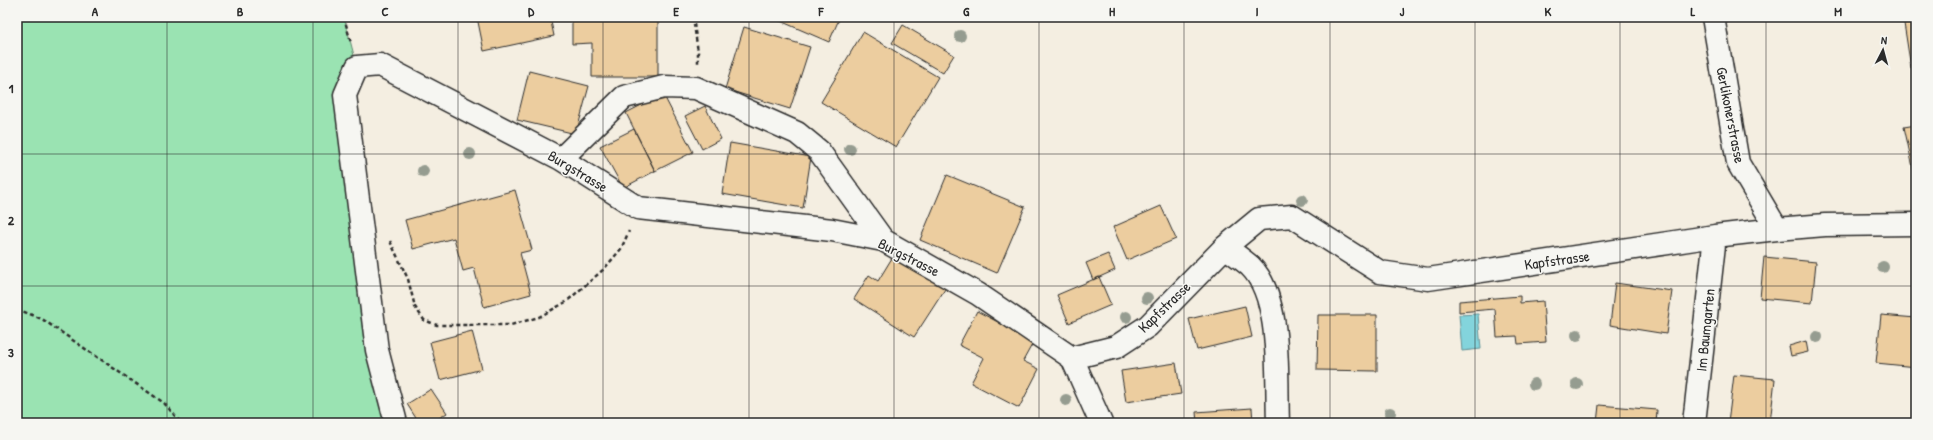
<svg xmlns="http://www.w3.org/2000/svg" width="1933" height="440" viewBox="0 0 1933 440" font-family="'Patrick Hand',sans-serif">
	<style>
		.green { fill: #9ae3b2; stroke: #62876e }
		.water { fill: #83d4dc; stroke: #609095 }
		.building { fill: #eccd9f; stroke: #2b2b2b }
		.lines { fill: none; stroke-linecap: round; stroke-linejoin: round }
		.minor-casing { stroke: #2b2b2b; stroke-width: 25 }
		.path { stroke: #2b2b2b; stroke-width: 2.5; stroke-dasharray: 4 3; stroke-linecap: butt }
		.minor { stroke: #f6f6f2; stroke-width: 22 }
		.tree { fill: #959c90 }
		.grid { fill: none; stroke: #2b2b2b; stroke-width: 1; stroke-opacity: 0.55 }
		.labels { text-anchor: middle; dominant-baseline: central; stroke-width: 3; stroke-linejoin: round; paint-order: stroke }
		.street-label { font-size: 15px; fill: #2b2b2b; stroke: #f6f6f2 }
		.neatline { fill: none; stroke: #2b2b2b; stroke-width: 1.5 }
		.grid-label { font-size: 13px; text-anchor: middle; font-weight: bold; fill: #2b2b2b }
	</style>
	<rect width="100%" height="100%" fill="#f4eee1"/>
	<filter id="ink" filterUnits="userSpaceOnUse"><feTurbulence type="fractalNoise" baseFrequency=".025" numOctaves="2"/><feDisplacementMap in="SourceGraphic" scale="8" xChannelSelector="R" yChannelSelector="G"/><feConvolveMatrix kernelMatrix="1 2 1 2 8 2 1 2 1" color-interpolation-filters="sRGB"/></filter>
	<g filter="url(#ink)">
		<path class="green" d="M17,17H344L357,67L345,95L396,423H17Z"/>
		<path class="water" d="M1478,314L1481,349L1462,351L1459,315Z"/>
		<path class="building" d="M477,17H550L554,36L484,51Z
			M572,17H658V77H592V43L572,44Z
			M779,17H840L829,42L778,20Z
			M1903,17H1916V67L1911,68Z
			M903,25L954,55L943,73L892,43Z
			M744,27L810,47L790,109L725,89Z
			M863,32L938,77L896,147L821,102Z
			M529,71L589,86L576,134L517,120Z
			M663,94L693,152L655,171L626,113Z
			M705,106L721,139L702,149L685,116Z
			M1916,125V181L1904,127Z
			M634,129L655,171L623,188L600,146Z
			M730,143L811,157L803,208L722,194Z
			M947,175L1025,207L997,273L920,240Z
			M515,190L532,250L520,253L531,294L484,307L474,268L463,271L454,238L413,249L405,220Z
			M1161,206L1176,239L1127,260L1113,227Z
			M895,253L947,286L914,337L854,299L869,275L878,281Z
			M1108,254L1115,270L1093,280L1086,263Z
			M1764,257L1816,262L1812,303L1760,298Z
			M1099,277L1111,305L1069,323L1057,295Z
			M1615,283L1672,291L1666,334L1610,325Z
			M1520,296V303L1543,301L1546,342L1518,344L1517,336L1497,337L1495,309L1459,312V301Z
			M1245,306L1252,337L1197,350L1189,319Z
			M977,311L1034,341L1023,361L1039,369L1019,408L971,383L984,358L959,345Z
			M1318,315H1377V371L1317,370Z
			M1881,315L1916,318V367L1876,363Z
			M472,331L482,369L440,380L430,342Z
			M1806,341L1808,352L1791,356L1789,346Z
			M1176,363L1181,394L1126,402L1121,371Z
			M1734,375L1775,379L1770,423H1728Z
			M431,389L447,413L432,423H419L407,404Z
			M1599,405L1657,410L1656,423H1597Z
			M1252,408L1253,423H1197L1196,412Z"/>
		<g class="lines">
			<g class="minor-casing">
				<path id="minor" d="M1713,17L1738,163L1777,229
					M561,159L624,97L664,87L696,88L797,133L819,151L883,240
					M1225,247C1233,253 1242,259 1250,266C1283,298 1276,379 1278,423
					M1072,358L1116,347L1148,326L1225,247L1259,219L1292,216L1380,272L1428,279L1715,236L1777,229L1825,225L1916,224
					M396,423L377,350L345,95L357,67L380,65L561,159L638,208L832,230L883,240L978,294L1072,358L1101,423
					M1694,423L1715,236"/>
			</g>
			<path class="path" d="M344,17L351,43
				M693,17L698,52V63
				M390,241L408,279L415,307L424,320L437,325H511L539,317L566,302L604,269L621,249L629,231
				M17,309L42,319L164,403L181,423"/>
			<use href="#minor" class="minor"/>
		</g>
		<g class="tree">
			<circle cx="960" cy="36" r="6"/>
			<circle cx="850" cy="149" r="6"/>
			<circle cx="470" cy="154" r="6"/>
			<circle cx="423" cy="171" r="6"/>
			<circle cx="1302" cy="200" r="6"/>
			<circle cx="1883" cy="267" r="6"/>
			<circle cx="1147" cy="298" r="6"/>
			<circle cx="1126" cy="317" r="6"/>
			<circle cx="1577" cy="335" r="6"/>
			<circle cx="1817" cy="337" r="6"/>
			<circle cx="1534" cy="384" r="6"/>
			<circle cx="1577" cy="384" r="6"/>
			<circle cx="1066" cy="400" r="6"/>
			<circle cx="1390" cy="413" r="6"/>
		</g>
	</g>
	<path class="grid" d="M167,17V423M313,17V423M458,17V423M603,17V423M749,17V423M894,17V423M1039,17V423M1184,17V423M1330,17V423M1475,17V423M1620,17V423M1766,17V423M17,154H1916M17,286H1916"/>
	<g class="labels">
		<g class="street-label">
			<text transform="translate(1731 115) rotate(79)">Gerlikonerstrasse</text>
			<text transform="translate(578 171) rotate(31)">Burgstrasse</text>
			<text transform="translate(909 257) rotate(27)">Burgstrasse</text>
			<text transform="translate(1557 260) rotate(-8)">Kapfstrasse</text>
			<text transform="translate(1164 307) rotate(-44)">Kapfstrasse</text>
			<text transform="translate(1705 330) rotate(-84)">Im Baumgarten</text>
		</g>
	</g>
	<rect width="1933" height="440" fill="none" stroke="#f6f6f2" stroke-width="44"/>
	<g transform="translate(1883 50) rotate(6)" stroke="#f6f6f2" stroke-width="3" paint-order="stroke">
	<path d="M0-3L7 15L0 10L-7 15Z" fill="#2b2b2b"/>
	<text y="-6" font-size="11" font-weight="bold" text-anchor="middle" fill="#2b2b2b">N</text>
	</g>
	<rect x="22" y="22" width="1889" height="396" class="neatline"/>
	<g class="grid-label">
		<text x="95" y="16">A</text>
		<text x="240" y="16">B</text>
		<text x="385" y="16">C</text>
		<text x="531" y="16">D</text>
		<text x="676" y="16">E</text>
		<text x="821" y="16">F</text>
		<text x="966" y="16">G</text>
		<text x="1112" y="16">H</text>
		<text x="1257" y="16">I</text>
		<text x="1402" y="16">J</text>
		<text x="1548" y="16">K</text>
		<text x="1693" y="16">L</text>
		<text x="1838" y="16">M</text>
		<text x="11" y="93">1</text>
		<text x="11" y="225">2</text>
		<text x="11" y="357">3</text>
	</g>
</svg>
